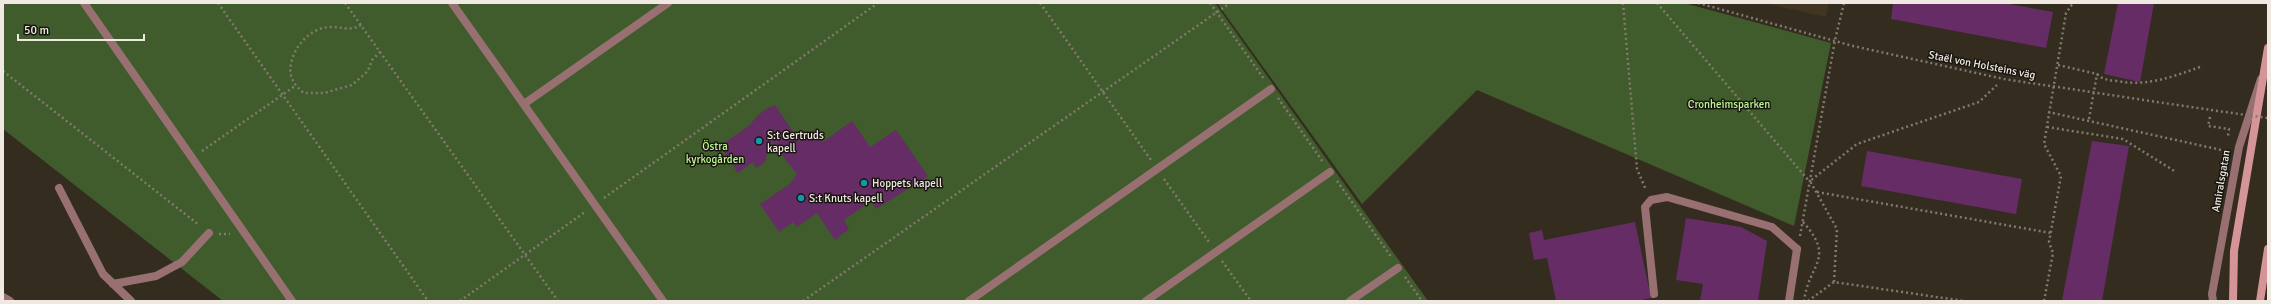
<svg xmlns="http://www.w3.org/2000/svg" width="2271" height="304" viewBox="0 0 2271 304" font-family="Signika,sans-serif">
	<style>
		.built { fill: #413522 }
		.green { fill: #405b2c }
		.building { fill: #652c66 }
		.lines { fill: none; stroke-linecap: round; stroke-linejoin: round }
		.path { stroke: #817a6f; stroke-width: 2.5; stroke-dasharray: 2 3; stroke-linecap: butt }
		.service { stroke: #987072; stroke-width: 8 }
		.minor { stroke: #987072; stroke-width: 8 }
		.secondary { stroke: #d49498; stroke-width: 8 }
		.path-bridge { stroke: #817a6f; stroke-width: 2.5; stroke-dasharray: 2 3; stroke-linecap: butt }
		.culture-dot { fill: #0f9aa8; stroke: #191510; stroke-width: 1.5 }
		.labels { text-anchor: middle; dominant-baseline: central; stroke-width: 3; stroke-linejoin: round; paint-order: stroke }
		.street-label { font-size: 11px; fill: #efe9e1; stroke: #191510 }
		.park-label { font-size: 11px; fill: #bdf893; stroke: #191510 }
		.poi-label { font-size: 11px; fill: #efe9e1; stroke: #191510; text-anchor: start }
	</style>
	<rect width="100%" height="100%" fill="#352c20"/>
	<path class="built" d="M1764,3H1829L1826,17Z"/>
	<path class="green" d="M3,3H1215L1428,301H223L3,129Z
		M1217,3H1684L1831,43L1794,226L1477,90L1362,204Z"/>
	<path class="building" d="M1893,3H2003L2053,12L2046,48L1891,19Z
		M2118,3H2154L2140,82L2104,74Z
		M775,105L799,141L815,130L823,142L852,121L870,147L896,130L928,176L876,209L871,201L844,220L849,229L835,240L817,213L797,227L793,222L779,232L760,204L790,184L797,174L771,141L765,162L756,168L753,162L738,173L720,146L750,125L756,117L766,109Z
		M2092,141L2129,146L2102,301H2062Z
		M1867,151L2022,179L2016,214L1861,186Z
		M1686,218L1741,227L1767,241L1758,301H1700L1703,284L1676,280Z
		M1635,222L1651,298L1637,301H1556L1547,258L1534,260L1529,233L1542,230L1544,240Z"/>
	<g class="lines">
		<path class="path" d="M218,3L428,301
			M345,3L558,301
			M1040,3L1151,160
			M1210,3L1264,79
			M1623,3L1637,169L1646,190
			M1657,3L1809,181
			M1698,3L1853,46L2004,79L2211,110
			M361,25C350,32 340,26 328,27C309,29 294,47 291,64C288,77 295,86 304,93H324L352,85L368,71L372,60L380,52
			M2058,65L2097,74C2103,80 2109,80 2117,81C2148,87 2174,76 2203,66
			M3,71L199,225
			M1278,98L1323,162
			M2048,112L2226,151
			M2210,117L2208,126L2229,129L2228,136
			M2089,119L2097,74
			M2047,127L2123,139L2176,172
			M202,151L295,86
			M1164,179L1209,242
			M1337,181L1392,258
			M1817,192L2051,233
			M604,198L878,3
			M1803,222C1836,259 1809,263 1804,301
			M219,234H230
			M1800,236L1835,40L1844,3
			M1222,261L1251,301
			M1405,277L1422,301
			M1834,282L1837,229L1810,181L1857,144L1979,102L1997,85
			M460,301L585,212
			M803,301L1230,3
			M1808,301L1834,282L1964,301
			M2044,301L2053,253L2049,242L2061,176L2044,144L2066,13L2073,3"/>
		<path class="service" d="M84,3L292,301
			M452,3L663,301
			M524,104L668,3
			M59,188L103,274L131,301
			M113,284L156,276L182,262L209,233
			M1654,294L1645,207L1651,200L1667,197L1772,227L1797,249
			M969,301L1271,89
			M1146,301L1330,172
			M1350,301L1398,268
			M2213,301L2212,294L2239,147L2261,79"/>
		<path class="minor" d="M3,297L10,301
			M1789,301L1797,249"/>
		<path class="secondary" d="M2233,301L2234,251L2268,48
			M2260,301L2268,249"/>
		<path class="path-bridge" d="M2211,110L2268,118"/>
	</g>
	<g class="culture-dot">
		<circle cx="759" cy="141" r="4"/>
		<circle cx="864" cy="183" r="4"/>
		<circle cx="801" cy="198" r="4"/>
	</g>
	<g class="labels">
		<g class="street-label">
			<text transform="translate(1982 65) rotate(11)">Staël von Holsteins väg</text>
			<text transform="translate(2221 181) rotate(-80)">Amiralsgatan</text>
		</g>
		<g class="park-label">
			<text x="1729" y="104">Cronheimsparken</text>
			<text x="715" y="146">Östra<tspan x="715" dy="13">kyrkogården</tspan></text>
		</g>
		<g class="poi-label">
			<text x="767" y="135">S:t Gertruds<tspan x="767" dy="13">kapell</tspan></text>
			<text x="872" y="183">Hoppets kapell</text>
			<text x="809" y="198">S:t Knuts kapell</text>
		</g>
	</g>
	<rect width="2271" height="304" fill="none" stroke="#efe9e1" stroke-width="8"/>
	<path d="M18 34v6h126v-6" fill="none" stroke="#efe9e1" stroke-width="2"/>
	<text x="24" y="34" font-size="12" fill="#efe9e1" stroke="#191510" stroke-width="3" paint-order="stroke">50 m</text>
</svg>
